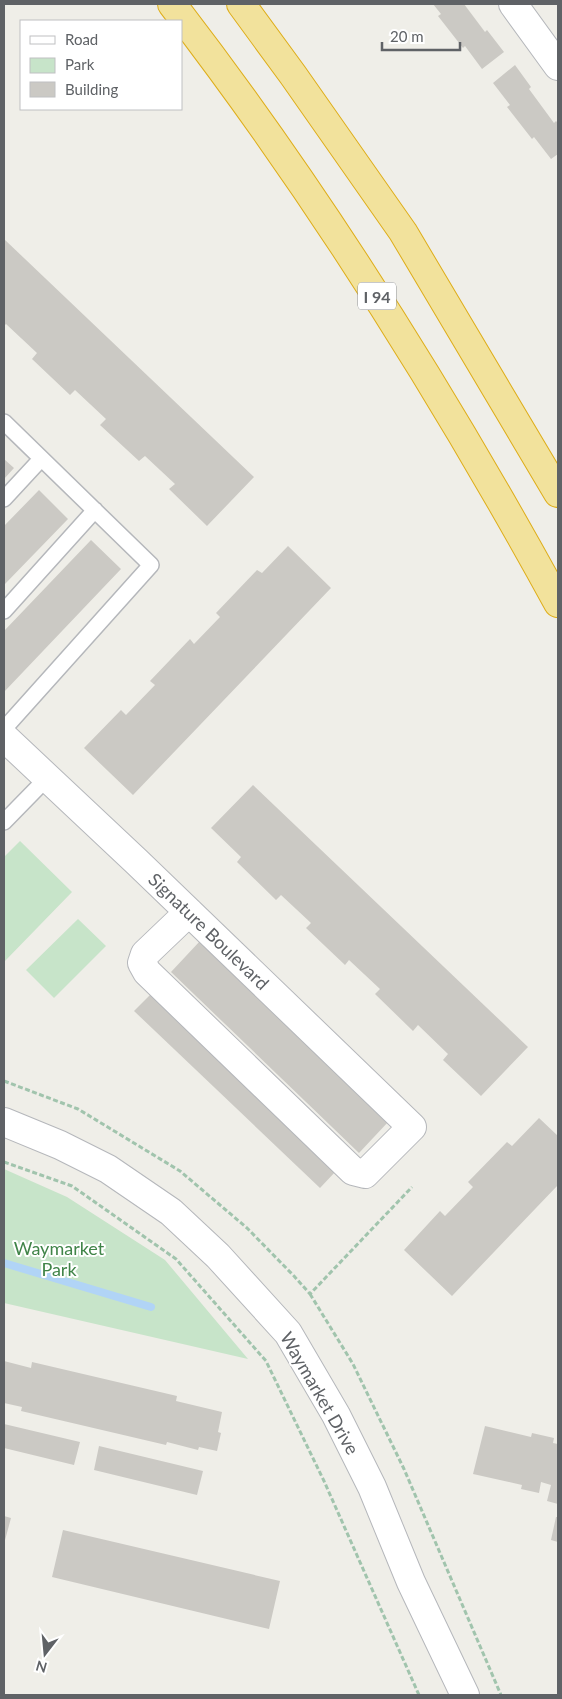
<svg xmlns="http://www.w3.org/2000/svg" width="562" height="1699" viewBox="0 0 562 1699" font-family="Lato,sans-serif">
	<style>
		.green { fill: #c7e4c9 }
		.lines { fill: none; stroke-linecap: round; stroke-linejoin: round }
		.stream { stroke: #b1d4f6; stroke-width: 8 }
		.building { fill: #cbc9c4 }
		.service-casing { stroke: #b5b7bb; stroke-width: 18 }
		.minor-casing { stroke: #b5b7bb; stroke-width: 30 }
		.motorway-casing { stroke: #dead19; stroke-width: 30 }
		.path { stroke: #a1c4ad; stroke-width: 3; stroke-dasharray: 5 2.5; stroke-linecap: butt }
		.service { stroke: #fff; stroke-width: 15 }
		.minor { stroke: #fff; stroke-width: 28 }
		.motorway { stroke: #f2e29c; stroke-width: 28 }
		.labels { text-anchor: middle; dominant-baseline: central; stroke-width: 4; stroke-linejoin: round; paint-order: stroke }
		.shield { fill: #fff; stroke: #8f9194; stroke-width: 1 }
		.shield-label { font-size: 16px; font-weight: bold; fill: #5f6266 }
		.street-label { font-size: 18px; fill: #5f6266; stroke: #fff }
		.park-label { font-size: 18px; fill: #408448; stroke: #fff }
	</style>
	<rect width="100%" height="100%" fill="#efeee8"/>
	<path class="green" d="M20,841L72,892L4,962V857Z
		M78,919L106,946L54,998L26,970Z
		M4,1169L67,1197L165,1260L248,1359L4,1303Z"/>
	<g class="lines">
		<path class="stream" d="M4,1263L151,1307"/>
	</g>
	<path class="building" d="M433,4H464L485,32L487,30L504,52L482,69L465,46L463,48L438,16L441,14Z
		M515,65L531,87L529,89L554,123L556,121L558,123V154L551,159L534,137L532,139L507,107L510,105L493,83Z
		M4,239L254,477L207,526L169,489L175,484L145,456L139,461L100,425L106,419L75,390L70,395L32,359L37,353L6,324L4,326Z
		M4,459L14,468L4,479Z
		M39,490L68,519L4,585V526Z
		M91,540L121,569L4,692V631Z
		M288,546L331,588L133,795L84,748L121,710L126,715L155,685L150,681L190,639L194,644L220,617L216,613L257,570L262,573Z
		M253,785L528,1047L481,1096L443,1060L448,1054L418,1025L413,1031L375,994L380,989L349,960L345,965L306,928L311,923L281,895L276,900L237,862L241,857L211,828Z
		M200,941L389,1121L359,1153L171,972Z
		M151,994L336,1171L320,1188L134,1011Z
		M539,1118L558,1136V1185L452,1296L404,1250L440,1211L445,1216L473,1187L468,1182L507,1142L512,1146Z
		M4,1361L31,1368L32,1362L177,1396L176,1401L222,1412L218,1432L221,1433L217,1451L199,1447L198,1450L167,1442L166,1445L21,1411L22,1407L4,1403Z
		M4,1424L80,1442L74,1465L4,1448Z
		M485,1426L531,1437L532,1433L554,1438L553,1443L558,1444V1504L547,1501L551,1485L541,1482L539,1493L521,1489L522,1485L473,1474Z
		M99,1446L203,1471L197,1495L94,1470Z
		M4,1516L11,1518L4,1544Z
		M556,1517H558V1542L551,1540Z
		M63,1530L280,1581L269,1629L52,1577Z"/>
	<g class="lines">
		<g class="service-casing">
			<path id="service" d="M4,422L151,565L4,729
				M4,499L41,459
				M4,611L95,510
				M4,822L47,778"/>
		</g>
		<g class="minor-casing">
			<path id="minor" d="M513,4L558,66
				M4,737L137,862L412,1127L365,1174L353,1171L147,972L142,963L145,954L189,912
				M4,1122L60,1145L108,1169L171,1212L218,1256L288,1333L336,1415L372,1487L411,1582L465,1695"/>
		</g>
		<g class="motorway-casing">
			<path id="motorway" d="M172,4C317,192 444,395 558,603
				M241,4L293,75L403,232L558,493"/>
		</g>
		<path class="path" d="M4,1081L78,1109L180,1171L247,1228L294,1276L310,1294L412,1187
			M4,1162L72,1186L176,1259L266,1361L324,1481L419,1695
			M310,1294L353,1364L404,1469L501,1695"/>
		<use href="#service" class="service"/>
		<use href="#minor" class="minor"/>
		<use href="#motorway" class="motorway"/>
	</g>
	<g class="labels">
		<rect class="shield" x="358" y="282.5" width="38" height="27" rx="4"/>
		<g class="shield-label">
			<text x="377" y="296">I 94</text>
		</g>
		<g class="street-label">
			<text transform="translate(209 931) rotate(44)">Signature Boulevard</text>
			<text transform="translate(320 1393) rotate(60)">Waymarket Drive</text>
		</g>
		<g class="park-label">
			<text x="59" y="1248">Waymarket<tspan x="59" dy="21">Park</tspan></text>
		</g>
	</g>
	<rect width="562" height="1699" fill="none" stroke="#5f6266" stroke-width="10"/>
	<rect x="20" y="20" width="162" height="90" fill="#ffffff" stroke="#bfc0c2"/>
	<rect x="30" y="36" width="25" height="8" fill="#ffffff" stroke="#bfc0c2"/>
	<text x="65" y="45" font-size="15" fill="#5f6266">Road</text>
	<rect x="30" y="58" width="25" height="15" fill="#c7e4c9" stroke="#bfc0c2"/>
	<text x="65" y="70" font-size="15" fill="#5f6266">Park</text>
	<rect x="30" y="82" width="25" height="15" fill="#cbc9c4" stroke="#bfc0c2"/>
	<text x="65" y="95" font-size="15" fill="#5f6266">Building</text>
	<g transform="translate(45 1654) rotate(196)" stroke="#ffffff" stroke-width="4" paint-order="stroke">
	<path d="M0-4L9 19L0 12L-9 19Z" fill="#5f6266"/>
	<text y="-8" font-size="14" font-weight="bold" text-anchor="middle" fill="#5f6266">N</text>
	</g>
	<path d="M382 42v8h78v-8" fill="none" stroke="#5f6266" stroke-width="2.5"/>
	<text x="390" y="42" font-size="15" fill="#5f6266" stroke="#ffffff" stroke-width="4" paint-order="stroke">20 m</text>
</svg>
